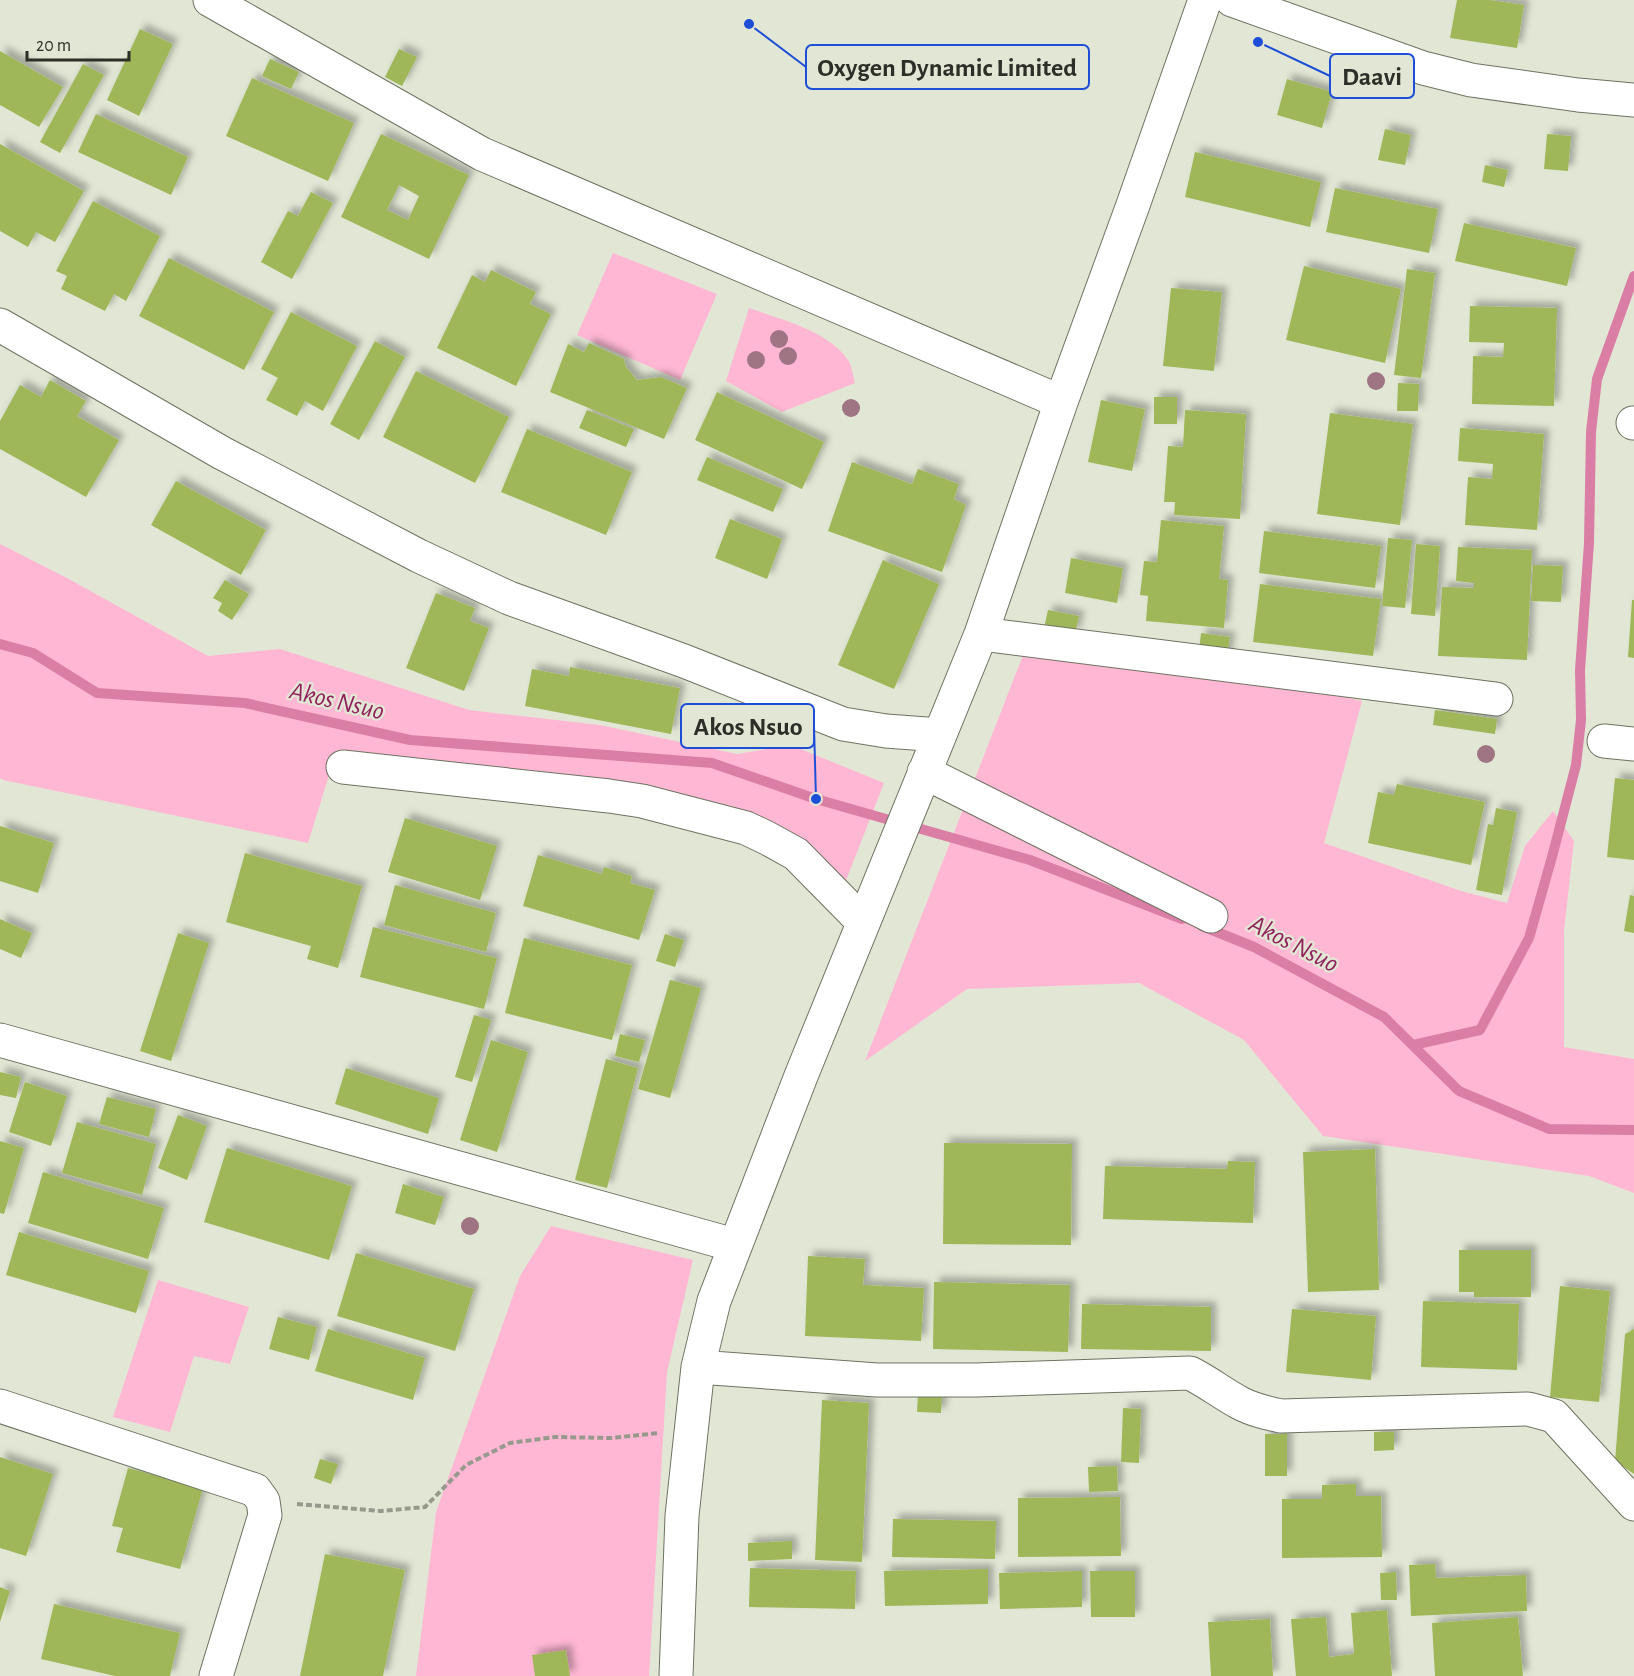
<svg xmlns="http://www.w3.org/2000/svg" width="1634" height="1676" viewBox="0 0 1634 1676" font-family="'Alegreya Sans',sans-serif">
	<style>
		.green { fill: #ffb7d3 }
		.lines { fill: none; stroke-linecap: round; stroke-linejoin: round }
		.stream { stroke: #db7ea5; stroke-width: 10 }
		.building { fill: #9fb759; fill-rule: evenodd; filter: url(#shadow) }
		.minor-casing { stroke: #6d7362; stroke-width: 35 }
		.tertiary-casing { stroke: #6d7362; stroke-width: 35 }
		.path { stroke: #96998c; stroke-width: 4; stroke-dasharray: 6 3; stroke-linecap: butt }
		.minor { stroke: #fff; stroke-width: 33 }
		.tertiary { stroke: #fff; stroke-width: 33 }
		.tree { fill: #9f7483 }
		.labels { text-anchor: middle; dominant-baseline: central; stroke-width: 4.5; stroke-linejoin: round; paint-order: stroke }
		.water-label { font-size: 26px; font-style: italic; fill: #90225b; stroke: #e2e7d5 }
		.leader { fill: none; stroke: #1d4ed8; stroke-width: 2 }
		.callout-dot { fill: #1d4ed8; stroke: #e2e7d5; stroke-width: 2 }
		.callout { fill: #e2e7d5; stroke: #1d4ed8; stroke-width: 2 }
		.callout-label { font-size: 26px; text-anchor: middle; font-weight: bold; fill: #2c2e27 }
	</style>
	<defs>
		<filter id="shadow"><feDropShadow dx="5.5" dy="-5.5" stdDeviation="3" flood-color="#0004"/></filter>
	</defs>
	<rect width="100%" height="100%" fill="#e2e7d5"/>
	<path class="green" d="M613,253L717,294L680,380L577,335Z
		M749,308C780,319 829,331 848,360C852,366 853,376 855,383L782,412L726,381Z
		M0,544L67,578L208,656L280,649L469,710L600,725L737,754L791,745L884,783L845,883L809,844L335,756L308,843L3,780L0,778Z
		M1027,645L1209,667L1362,701L1324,843L1461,891L1507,903L1525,846L1553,811L1574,841L1564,931V1047L1634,1059V1193L1589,1176L1323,1136L1244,1040L1139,983L967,989L865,1061Z
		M551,1226L693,1260L667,1372L649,1676H416L436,1512L520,1276Z
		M158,1280L249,1307L230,1364L194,1356L170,1432L113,1417Z"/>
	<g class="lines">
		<path class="stream" d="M0,644L33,653L97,693L245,703L410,740L712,763L816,799L1030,860L1182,919
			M1202,926L1254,947L1384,1017L1459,1091L1549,1129L1634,1130
			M1413,1045L1480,1030L1529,938L1552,857L1576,765L1581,720L1580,670L1589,543L1591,432L1597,379L1634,276"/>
	</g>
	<path class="building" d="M1457,0H1490L1524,5L1517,48L1450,38Z
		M140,29L173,44L139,116L107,100Z
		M399,49L417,57L402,86L385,77Z
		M0,51L63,87L39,127L0,105Z
		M270,59L299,72L291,89L262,76Z
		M83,64L104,75L60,153L40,142Z
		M252,78L354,123L328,181L226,136Z
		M1287,79L1332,92L1322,128L1277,115Z
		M96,114L188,157L171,195L78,152Z
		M1385,129L1411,135L1405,165L1378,160Z
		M381,134L469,175L429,259L341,217ZM399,185L419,196L408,220L387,210Z
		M1547,134L1571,136L1568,171L1544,169Z
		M0,144L84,191L55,242L36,232L28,247L0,231Z
		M1195,152L1321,182L1310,227L1185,197Z
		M1485,165L1508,170L1504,187L1482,182Z
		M1335,188L1438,209L1429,253L1326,232Z
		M311,192L333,203L292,279L261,262L288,211L298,216Z
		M93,201L160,236L126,301L114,294L105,311L61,289L67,276L56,271Z
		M1464,223L1576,248L1567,286L1455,261Z
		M169,258L274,312L244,370L139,316Z
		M1304,266L1401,289L1385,363L1286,340Z
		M1407,269L1435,273L1421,378L1394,375Z
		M491,270L536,292L530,304L551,314L516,386L437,348L472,275L485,282Z
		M1171,288L1222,292L1214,371L1163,366Z
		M1470,306L1557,308L1554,406L1472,404L1473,356L1503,357L1504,343L1469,342Z
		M291,312L357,346L323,411L305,401L297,416L266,400L278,378L261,369Z
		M375,341L405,357L359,440L330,424Z
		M589,343L624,359L626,367L637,380L661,377L687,388L664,439L550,392L568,344L584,352Z
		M416,371L509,417L475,483L383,437Z
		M50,380L86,401L77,416L119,440L86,497L0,449V421L20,385L41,397Z
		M1398,383L1419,384L1418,411H1397Z
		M717,392L824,442L802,489L695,440Z
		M1154,397H1177V424H1154Z
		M1101,400L1145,409L1132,471L1088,462Z
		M587,410L634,429L626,447L579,428Z
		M1185,410L1246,414L1240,519L1174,515L1175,502H1164L1168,446L1183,447Z
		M1330,413L1413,424L1400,525L1317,514Z
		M1460,428L1544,434L1537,530L1465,525L1468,477L1492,479L1493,464L1458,461Z
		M527,429L632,472L606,535L501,492Z
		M707,457L783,489L773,512L697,480Z
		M852,462L912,484L918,469L959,484L954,499L966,505L942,572L828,531Z
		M176,481L266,530L241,575L151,525Z
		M730,519L782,539L767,579L715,558Z
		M1161,520L1224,526L1219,579L1228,580L1224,628L1146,621L1148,596L1140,595L1144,561L1157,562Z
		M1264,531L1381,546L1375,588L1259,573Z
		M1388,538L1412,540L1405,608L1382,606Z
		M1416,544L1440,546L1435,616L1411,614Z
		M1458,547L1532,550L1527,660L1438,656L1442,587L1474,588V583L1456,581Z
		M1071,558L1123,568L1117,603L1065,593Z
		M883,560L939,584L894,689L838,665Z
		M1533,565L1563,566L1561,602L1531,601Z
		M225,580L249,594L232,620L218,611L222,603L213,598Z
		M1260,584L1381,599L1373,656L1253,642Z
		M436,593L475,608L470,621L489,628L464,691L406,668Z
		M1632,600H1634V658L1628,657Z
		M1048,610L1079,616L1075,634L1044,628Z
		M1201,633L1230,637L1226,663L1198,660Z
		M570,667L680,688L671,734L525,706L532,669L569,676Z
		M1435,710L1497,719L1495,734L1433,725Z
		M1615,778L1634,780V860L1607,857Z
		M1397,784L1485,802L1471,865L1368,843L1378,792L1394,795Z
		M1496,808L1517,812L1502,895L1476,890L1488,824L1493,825Z
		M405,818L497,846L480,900L388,872Z
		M0,826L54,843L38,893L0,881Z
		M245,853L362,886L338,968L307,959L311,946L226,922Z
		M538,855L602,874L604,867L632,876L630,883L655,890L639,940L523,906Z
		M395,885L496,913L486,952L384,925Z
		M1630,895L1634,896V933L1624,931Z
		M0,919L32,933L21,958L0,949Z
		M373,927L497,958L484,1009L360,977Z
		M178,933L209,943L171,1061L140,1051Z
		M665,934L684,940L675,967L656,961Z
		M524,938L632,965L612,1040L505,1013Z
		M670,980L701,988L670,1098L638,1089Z
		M474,1015L491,1020L472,1082L455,1077Z
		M620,1034L645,1040L639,1062L615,1056Z
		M491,1040L528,1052L497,1152L460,1140Z
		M606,1059L638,1068L607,1188L575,1180Z
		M346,1068L439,1098L428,1134L335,1104Z
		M0,1072L21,1077L16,1098L0,1095Z
		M25,1082L67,1096L51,1146L9,1132Z
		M107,1097L156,1109L149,1137L99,1124Z
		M178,1115L207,1126L187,1180L158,1168Z
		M77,1122L156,1144L142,1195L62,1173Z
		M0,1141L24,1148L4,1214L0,1213Z
		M944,1143L1072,1144L1071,1245L943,1244Z
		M227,1148L352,1186L329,1260L204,1222Z
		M1375,1149L1379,1290L1308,1292L1303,1152Z
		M1228,1161L1255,1162L1253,1223L1103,1219L1105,1166L1227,1169Z
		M43,1172L164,1208L148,1259L28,1223Z
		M403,1184L444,1197L435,1225L395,1213Z
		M19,1232L149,1271L136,1313L6,1275Z
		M1459,1250H1531V1297H1474V1292H1459Z
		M356,1253L474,1289L455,1351L337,1316Z
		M808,1256L865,1259L863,1285L924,1288L921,1341L805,1336Z
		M934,1282L1070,1285L1068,1352L933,1349Z
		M1560,1286L1610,1291L1599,1402L1550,1397Z
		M1423,1301L1519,1304L1517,1370L1421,1367Z
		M1082,1304L1211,1307V1351L1081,1349Z
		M1292,1309L1376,1316L1371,1380L1286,1372Z
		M278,1317L317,1327L309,1360L269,1349Z
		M328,1329L425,1358L413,1400L315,1371Z
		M1634,1329V1474L1615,1461L1625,1334Z
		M918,1394L942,1395L941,1413L917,1412Z
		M822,1400L869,1403L862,1562L815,1560Z
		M1123,1408L1141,1409L1139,1463L1121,1462Z
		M1374,1432H1394V1450L1374,1451Z
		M1265,1434H1287V1476H1265Z
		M0,1457L53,1474L26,1556L0,1548Z
		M320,1459L338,1464L331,1484L314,1478Z
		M1117,1466L1118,1491L1089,1492L1088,1467Z
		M128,1468L203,1488L180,1569L116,1552L123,1528L112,1526Z
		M1356,1484V1496H1381L1382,1557L1282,1558V1499H1322V1485Z
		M1120,1497L1121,1556L1018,1557V1498Z
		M893,1519L996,1521L995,1559L892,1557Z
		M792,1541V1559L748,1561V1543Z
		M325,1554L405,1570L383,1676H300Z
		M1435,1564L1436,1578L1526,1575L1527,1611L1411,1616L1409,1565Z
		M750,1568L856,1571L855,1609L749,1607Z
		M988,1569V1604L885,1606L884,1571Z
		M1082,1571V1607L1000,1609L999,1573Z
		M1090,1571H1135V1617H1091Z
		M1396,1572L1397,1600H1381L1380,1573Z
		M0,1587L10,1591L0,1622Z
		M54,1604L180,1633L170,1676H115L41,1659Z
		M1387,1610L1392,1676H1296L1291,1619L1326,1617L1329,1657L1354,1654L1351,1613Z
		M1518,1617L1523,1676H1435L1432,1623Z
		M1270,1619L1273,1676H1211L1208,1622Z
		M566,1650L570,1676H535L532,1655Z"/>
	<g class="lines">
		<g class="minor-casing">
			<path id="minor" d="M210,0L482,154L1061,402
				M0,325L222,453L419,556L509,598L684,661L843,724L886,731L940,735
				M1633,423H1634
				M981,634L1496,699
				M1604,741L1634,744
				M343,767L609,796L642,801L746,828L767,838L796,854L863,922
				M924,772L1211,916
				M0,1040L734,1245
				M698,1367L877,1380H976L1190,1373C1208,1382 1223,1394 1240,1403C1253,1410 1267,1413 1281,1416L1528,1409L1554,1416L1634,1504
				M0,1406L255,1490L263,1501L265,1515L216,1676
				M676,1676L682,1516L698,1367L714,1301L801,1076L981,634L1061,402L1133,205L1205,0"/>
		</g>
		<g class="tertiary-casing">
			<path id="tertiary" d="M1232,0L1423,68L1471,80L1578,95L1634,100"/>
		</g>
		<path class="path" d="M297,1504L381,1511L425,1507L466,1465L510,1443L555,1437L611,1438L659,1433"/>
		<use href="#minor" class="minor"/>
		<use href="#tertiary" class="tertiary"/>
	</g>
	<g class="tree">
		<circle cx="779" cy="339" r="9"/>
		<circle cx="788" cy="356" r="9"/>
		<circle cx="756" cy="360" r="9"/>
		<circle cx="1376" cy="381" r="9"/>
		<circle cx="851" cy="408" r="9"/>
		<circle cx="1486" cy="754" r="9"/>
		<circle cx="470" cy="1226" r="9"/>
	</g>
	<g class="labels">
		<g class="water-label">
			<text transform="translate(337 701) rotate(13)">Akos Nsuo</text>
			<text transform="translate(1294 944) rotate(27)">Akos Nsuo</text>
		</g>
	</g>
	<path class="leader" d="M749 24L806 67M1258 42L1330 76M816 799L814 726"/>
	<g class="callout-dot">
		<circle cx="749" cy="24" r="6"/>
		<circle cx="1258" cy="42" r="6"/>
		<circle cx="816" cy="799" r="6"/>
	</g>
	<g class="callout">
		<rect x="806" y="45" width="283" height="44" rx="6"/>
		<rect x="1330" y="54" width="84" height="44" rx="6"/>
		<rect x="681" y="704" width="133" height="44" rx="6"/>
	</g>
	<g class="callout-label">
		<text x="947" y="76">Oxygen Dynamic Limited</text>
		<text x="1372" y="85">Daavi</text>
		<text x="748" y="735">Akos Nsuo</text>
	</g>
	<path d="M27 51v9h102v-9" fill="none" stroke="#2c2e27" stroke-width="3"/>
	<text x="36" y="51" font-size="18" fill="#2c2e27" stroke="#e2e7d5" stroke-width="4.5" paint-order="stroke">20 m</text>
</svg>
